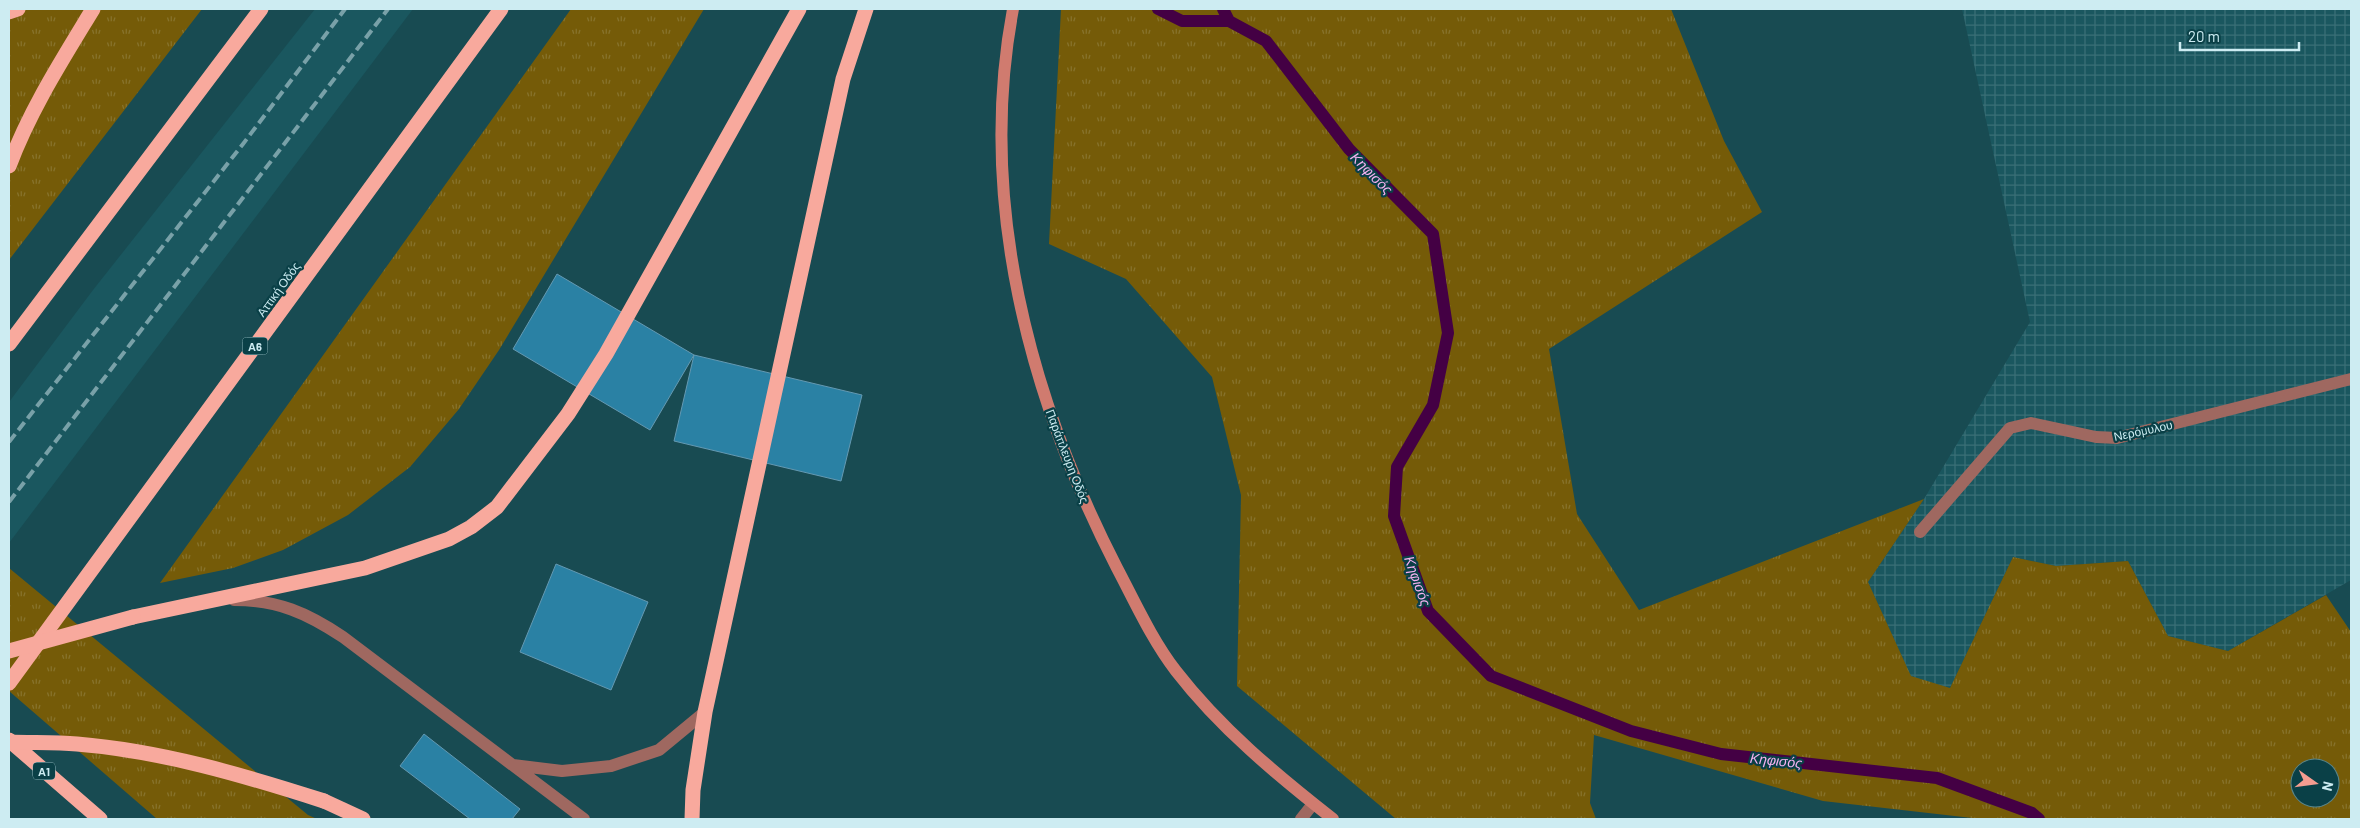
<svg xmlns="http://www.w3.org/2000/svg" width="2360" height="828" viewBox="0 0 2360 828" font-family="Barlow,sans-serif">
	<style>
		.built { fill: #1a575f }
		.industrial { fill: url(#industrial-grid) }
		.grass { fill: url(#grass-tufts); fill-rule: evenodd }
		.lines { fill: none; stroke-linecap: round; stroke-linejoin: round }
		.stream { stroke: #404; stroke-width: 12 }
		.building { fill: #2a81a4; stroke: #6499b2 }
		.lane { stroke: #9f6860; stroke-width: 12 }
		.street { stroke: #9f6860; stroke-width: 12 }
		.secondary { stroke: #d07b6f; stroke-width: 12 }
		.highway { stroke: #f8a99d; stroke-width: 15 }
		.rail { stroke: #79a1a8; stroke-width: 4; stroke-dasharray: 10 5; stroke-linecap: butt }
		.highway-bridge { stroke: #f8a99d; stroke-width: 15 }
		.labels { text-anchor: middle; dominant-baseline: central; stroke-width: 4.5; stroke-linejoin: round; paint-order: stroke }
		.shield { fill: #0a4047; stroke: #92b8bf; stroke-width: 1 }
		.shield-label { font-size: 11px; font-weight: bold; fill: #cdecf2 }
		.street-label { font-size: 12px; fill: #cdecf2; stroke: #0a4047 }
		.water-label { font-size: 14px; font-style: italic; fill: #f5b1f1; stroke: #0a4047 }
	</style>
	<defs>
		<pattern id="industrial-grid" width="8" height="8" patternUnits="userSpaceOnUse" patternTransform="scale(1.25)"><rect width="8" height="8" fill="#1a575f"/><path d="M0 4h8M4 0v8" fill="none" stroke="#3a6f76"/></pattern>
		<pattern id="grass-tufts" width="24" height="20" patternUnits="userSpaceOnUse" patternTransform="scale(1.25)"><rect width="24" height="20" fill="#755b08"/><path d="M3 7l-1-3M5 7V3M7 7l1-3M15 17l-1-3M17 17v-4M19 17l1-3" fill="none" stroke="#87732c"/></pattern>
	</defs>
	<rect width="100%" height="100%" fill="#184b52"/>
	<path class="built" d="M315,9H413L9,543V402L93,290Z"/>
	<path class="industrial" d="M1962,9H2351V580L2228,651L2168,636L2128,561L2056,566L2013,557L1950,688L1911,677L1868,582L1924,499L2030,322Z"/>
	<path class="grass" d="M9,9H202L9,260Z
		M571,9H704L499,350L459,409L410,467L348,515L283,550L233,568L160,583Z
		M1061,9H1671L1724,141L1762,212L1549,349L1577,514L1639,610L1924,499L1868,582L1911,676L1950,688L2013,557L2056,566L2128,561L2168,636L2228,651L2326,595L2351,632V819H1981L1823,801L1594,735L1590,803L1596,819H1396L1237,686L1241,495L1212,377L1126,279L1049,244ZM2300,768H2330V798H2300Z
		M9,568L308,815L317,819H157L9,691Z"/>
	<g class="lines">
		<path class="stream" d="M1158,9L1182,21H1229L1266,41L1349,149L1433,234L1448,333L1433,405L1397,467L1394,516L1428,611L1491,676L1631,731L1721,754L1937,778L2032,813L2039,819
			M1223,9L1229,21"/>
	</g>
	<path class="building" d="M557,274L694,355L650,430L513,349Z
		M694,355L862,395L841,481L674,441Z
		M556,564L648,602L611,690L520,652Z
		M424,734L520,809L512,819H470L400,766Z"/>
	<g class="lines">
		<path class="lane" d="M234,600C278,600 307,613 343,637L584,819
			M513,765L562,771L611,766L659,750L705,712
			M1301,819L1313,804"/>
		<path class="street" d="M1920,532L2010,428L2031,423L2096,437L2117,438L2351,379"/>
		<path class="secondary" d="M1013,9C977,200 1029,397 1117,568C1135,602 1152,640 1176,671C1220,728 1277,775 1333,819"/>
		<path class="highway" d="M9,12L18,9
			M9,166C30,110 62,60 93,9
			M9,344L261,9
			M133,617L365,568L449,539L471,527L497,507L568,414L606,354L799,9
			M9,683L501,9
			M9,740L100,819
			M324,801L363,819
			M692,819L693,790L705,712L843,79L866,9"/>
		<path class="rail" d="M9,442L243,144L345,9
			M9,502L388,9"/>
		<path class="highway-bridge" d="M9,651L133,617
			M9,742C31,743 55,742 77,744C162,751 243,775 324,801"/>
	</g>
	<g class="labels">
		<g class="shield">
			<rect x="242.5" y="337.5" width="25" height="17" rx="4"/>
			<rect x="33" y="762.5" width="22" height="17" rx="4"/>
		</g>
		<g class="shield-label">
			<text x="255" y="346">Α6</text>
			<text x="44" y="771">Α1</text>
		</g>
		<g class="street-label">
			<text transform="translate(278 289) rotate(-54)">Αττική Οδός</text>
			<text transform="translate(2143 430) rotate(-12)">Νερόμυλου</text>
			<text transform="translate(1068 456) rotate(69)">Παράπλευρη Οδός</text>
		</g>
		<g class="water-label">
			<text transform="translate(1372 173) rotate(45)">Κηφισός</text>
			<text transform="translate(1418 581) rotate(70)">Κηφισός</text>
			<text transform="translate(1776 760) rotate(6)">Κηφισός</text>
		</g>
	</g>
	<rect width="2360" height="828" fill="none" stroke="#cdecf2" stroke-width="20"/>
	<g transform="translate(2315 783) rotate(104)"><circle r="24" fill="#0a4047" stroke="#58858b"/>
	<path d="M0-4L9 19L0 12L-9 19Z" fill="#f59c90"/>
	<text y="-8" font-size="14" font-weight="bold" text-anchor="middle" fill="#cdecf2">N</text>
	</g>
	<path d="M2180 42v8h119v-8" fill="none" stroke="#cdecf2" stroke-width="2.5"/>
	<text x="2188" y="42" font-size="15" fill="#cdecf2" stroke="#0a4047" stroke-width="4" paint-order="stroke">20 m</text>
</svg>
